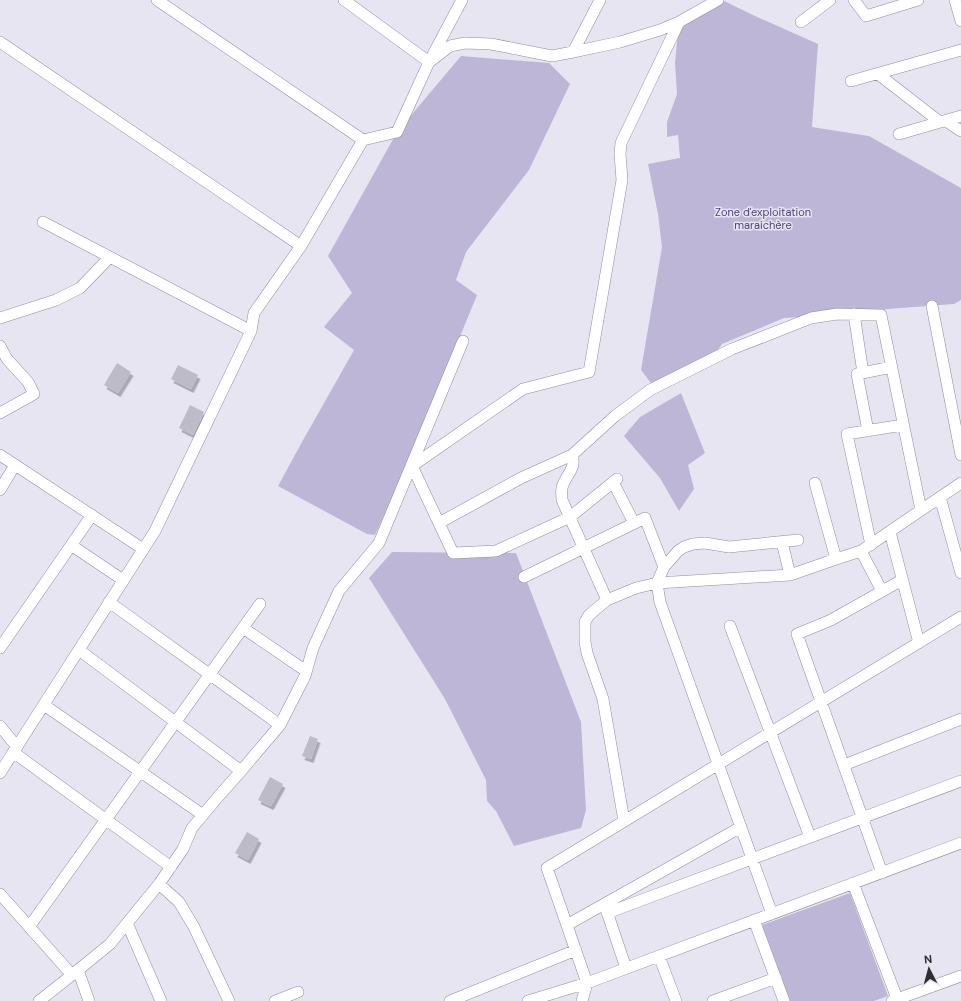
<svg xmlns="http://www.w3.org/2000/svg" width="961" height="1001" viewBox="0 0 961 1001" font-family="'DM Sans',sans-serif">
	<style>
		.green { fill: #beb6d6 }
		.building { fill: #bebbc8; filter: url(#shadow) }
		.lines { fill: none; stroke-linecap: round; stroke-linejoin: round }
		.minor-casing { stroke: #908d9a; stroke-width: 12 }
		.minor { stroke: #fff; stroke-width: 11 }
		.labels { text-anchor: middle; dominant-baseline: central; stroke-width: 3; stroke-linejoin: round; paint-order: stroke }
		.park-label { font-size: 11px; fill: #504174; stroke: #e8e5f3 }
	</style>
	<defs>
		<filter id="shadow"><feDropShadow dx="2.5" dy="4" stdDeviation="0" flood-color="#0004"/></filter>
	</defs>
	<rect width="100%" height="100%" fill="#e8e5f3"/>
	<path class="green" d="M722,0L755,16L818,44L812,127L869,136L961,188V300L954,304L888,309L854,314L784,318L722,344L712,358L654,387L641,370L662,247L658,214L648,164L680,158L678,135L667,137V122L677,94L675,63L679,22Z
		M461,56L549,63L570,84L529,170L466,252L456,280L477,295L409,461L375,535L367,534L278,486L302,442L354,350L324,327L352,293L328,256L397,132Z
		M681,393L705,453L688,465L694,489L679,511L660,478L624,436L640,417Z
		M392,552L516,553L581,722L586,810L581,828L514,846L496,811L487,801L486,780L445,699L369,578Z
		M850,893L888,996L874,1001H790L762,925Z"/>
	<path class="building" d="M117,363L131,372L118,393L104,385Z
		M178,365L198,375L191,389L171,379Z
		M190,405L204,412L193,435L179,428Z
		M310,736L318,739L311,759L302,756Z
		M270,777L283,784L271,806L258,800Z
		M247,832L259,839L248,860L235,853Z"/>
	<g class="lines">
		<g class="minor-casing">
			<path id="minor" d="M157,0L363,140
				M344,0L429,62
				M854,0L866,16L918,0
				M955,0L961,21
				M801,22L830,0
				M0,42L301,246
				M573,52L600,0
				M432,60L450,46L465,43L491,44L552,56L573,52L620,42L660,30L679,22L718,0
				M878,74L940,122
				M851,81L961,50
				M946,121L961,131
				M899,134L961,116
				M43,222L251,331
				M932,306L961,455
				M854,314L863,373
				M0,318L56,300L80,288L110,257
				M0,346L7,359L28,382L34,394L0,413
				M868,431L857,374L892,367
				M0,455L143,549
				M572,455C577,469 565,475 562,488C561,492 562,496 562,500L607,600
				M412,466L523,389L589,372L622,180L620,154L621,143L679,22
				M412,466L453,553L496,551L570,517L617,479
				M613,482L634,523
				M815,483L836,559
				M0,490L15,465
				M940,497L961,573
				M439,523L521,478L572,455L615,416L650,390L732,349L811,318L837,314L881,315L921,510
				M890,532L919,643
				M782,542L790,575
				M71,545L123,580
				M871,545L847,434L903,425
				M861,551L882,591
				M524,577L645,518L664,567
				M109,602L280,725
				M730,626L810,837
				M243,628L306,671
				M0,648L92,515
				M79,650L241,771
				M44,705L203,815
				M0,726L17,747
				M13,752L171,867
				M844,765L961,719
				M0,773L155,531L251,331L254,313L301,246L363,140L397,132L429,62L462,0
				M624,821L603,699L587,653L585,642V622L589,615L607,600L636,588L657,583L790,575L836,559L861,551L961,483
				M882,873L797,634L831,620L902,580
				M853,883L898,1001
				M159,884L179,902L194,927L229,1001
				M0,894L72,975L39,1001
				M605,906L626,968
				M607,913L961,781
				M772,914L660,602L657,583L664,567L678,551L684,547L693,544L705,543L729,547L798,540
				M754,920L784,1001
				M127,923L161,1001
				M567,925L741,827
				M29,927L260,604
				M659,956L676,1001
				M78,970L89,1001
				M72,975L110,944L159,884L183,849L192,828L218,797L241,771L280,725L305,676L313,648L339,591L379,543L463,341
				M275,1001L298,992
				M450,1001L576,950
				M528,1001L587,983L961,843
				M582,1001L587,983L547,868L961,617
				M713,1001L776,978
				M892,1001L961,976"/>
		</g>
		<use href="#minor" class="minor"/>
	</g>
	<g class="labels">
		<g class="park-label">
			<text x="763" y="212">Zone d'exploitation<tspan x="763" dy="13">maraichère</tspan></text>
		</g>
	</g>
	<g transform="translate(929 969) rotate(354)" stroke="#e8e5f3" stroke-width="3" paint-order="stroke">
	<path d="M0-3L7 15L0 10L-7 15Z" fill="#2f2e33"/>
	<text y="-6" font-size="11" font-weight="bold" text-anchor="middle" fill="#2f2e33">N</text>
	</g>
</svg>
